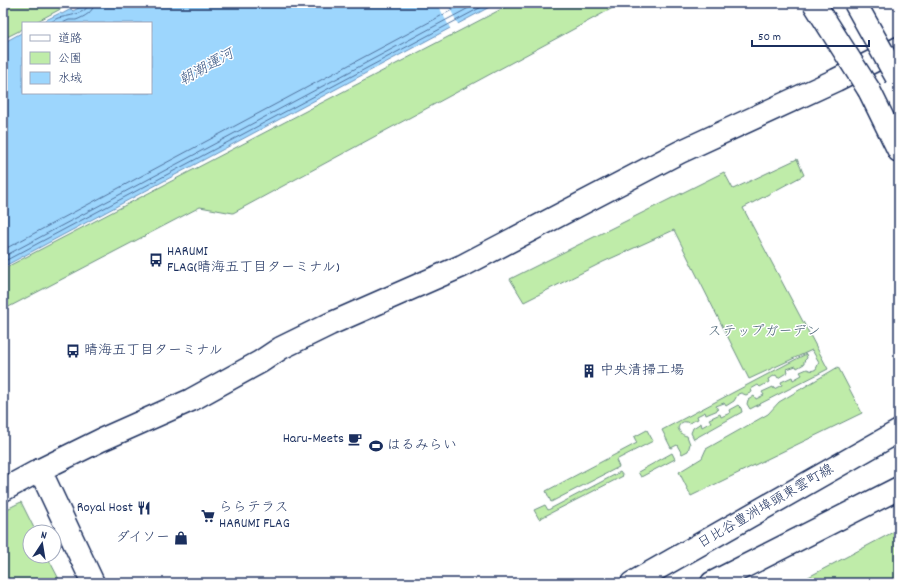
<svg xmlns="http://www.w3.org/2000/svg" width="902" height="586" viewBox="0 0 902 586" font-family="Dekko,'Klee One',sans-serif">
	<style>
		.green { fill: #bfeca9; stroke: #6d8e84 }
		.water { fill: #9dd6fd; stroke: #6993bd }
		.pier { fill: #fff }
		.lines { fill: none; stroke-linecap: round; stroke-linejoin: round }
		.shore { stroke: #4f729e; stroke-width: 1 }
		.secondary-casing { stroke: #1b2f5e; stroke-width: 25 }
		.primary-casing { stroke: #1b2f5e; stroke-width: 25 }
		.secondary { stroke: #fff; stroke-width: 22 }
		.primary { stroke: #fff; stroke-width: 22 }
		.primary-bridge-casing { stroke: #1b2f5e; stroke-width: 25; stroke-linecap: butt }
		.primary-bridge { stroke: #fff; stroke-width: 22 }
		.labels { text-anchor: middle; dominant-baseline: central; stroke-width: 3; stroke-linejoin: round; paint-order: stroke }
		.poi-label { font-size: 14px; fill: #1b2f5e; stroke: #fff; text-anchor: start }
		.park-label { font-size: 14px; fill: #445e71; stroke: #fff }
		.street-label { font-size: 14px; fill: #1b2f5e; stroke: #fff }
		.water-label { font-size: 15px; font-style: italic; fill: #3c5986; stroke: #fff }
	</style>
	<rect width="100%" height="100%" fill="#fff"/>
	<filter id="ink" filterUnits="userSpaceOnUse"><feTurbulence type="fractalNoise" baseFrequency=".025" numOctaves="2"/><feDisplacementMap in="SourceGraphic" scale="8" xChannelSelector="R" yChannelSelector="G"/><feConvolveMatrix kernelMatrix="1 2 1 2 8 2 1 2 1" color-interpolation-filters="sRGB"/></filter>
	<g filter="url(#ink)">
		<path class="green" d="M3,3H72L34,23H23V29L3,39Z
			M513,3H622L233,213L200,207L3,310V269Z
			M797,159L804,175L743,208L828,369L750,409L747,404L748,400L754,396L756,399L764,395L762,392L773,387L774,389L782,385L781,382L792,377L793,380L802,375L800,372L807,369C811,371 813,371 816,369L819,362L812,350L749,379L674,230L603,262L524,302L510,279L724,172L733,189Z
			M806,354L807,358L804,361V364L797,368L796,366L787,369L788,372L778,378L776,375L768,379L769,382L760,387L758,385L751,389L752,392L746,395L741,393L738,394L734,401L726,406L724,403L716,406L718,410L706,415L705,412L697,416L698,419L689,423C683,420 680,423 678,428C680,433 682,435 687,436L690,444L688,451L682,454L677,445L671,448L662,430Z
			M838,367L862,413L691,496L679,472L702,458L706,449L768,414L779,402Z
			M738,405L741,408L742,412L694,439L691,433L693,428L701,423L702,427L711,422L709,419L720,414L721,417L730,413L729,410Z
			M647,430L653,441L616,460L619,467L551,502L546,491L637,443L634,437Z
			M672,453L675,459L641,477L638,472Z
			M620,472L623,476L539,519L534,510L545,505L548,510Z
			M21,502L36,532H30V556H47L61,583H3V511Z
			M899,529V583H797Z"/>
		<path class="water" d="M88,3H497L3,267V43L23,32V93H151V23H40L60,13L62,14L71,9L73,11Z"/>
		<path class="pier" d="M437,3H447L459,26L451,30Z"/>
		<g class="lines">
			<path class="shore" d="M49,23C52,22 55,19 58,18C67,16 88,14 89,3
				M60,23C64,23 66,21 69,20C72,20 74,20 76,20C84,17 94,12 94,3
				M3,250L465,3
				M3,257L478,3
				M3,262L489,3"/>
			<g class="secondary-casing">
				<path id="secondary" d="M3,490L40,470L101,440L191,400L260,362L281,348L330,324L462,266L680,152L836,80L899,48"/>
			</g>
			<g class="primary-casing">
				<path id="primary" d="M869,90L899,151
					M40,470L93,583
					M632,583L899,431
					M712,583L899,488"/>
			</g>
			<use href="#secondary" class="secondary"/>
			<use href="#primary" class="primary"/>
			<g class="primary-bridge-casing">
				<path id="primary-bridge" d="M814,3L869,90
					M855,3L897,78"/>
			</g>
			<use href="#primary-bridge" class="primary-bridge"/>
		</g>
	</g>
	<defs>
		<g id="bus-bare" transform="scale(1.08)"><path d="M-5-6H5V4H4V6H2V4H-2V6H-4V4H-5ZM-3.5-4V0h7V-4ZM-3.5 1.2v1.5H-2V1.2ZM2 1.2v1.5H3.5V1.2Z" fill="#1b2f5e" stroke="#fff" stroke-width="2.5" paint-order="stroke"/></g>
		<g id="building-bare" transform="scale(1.08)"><path d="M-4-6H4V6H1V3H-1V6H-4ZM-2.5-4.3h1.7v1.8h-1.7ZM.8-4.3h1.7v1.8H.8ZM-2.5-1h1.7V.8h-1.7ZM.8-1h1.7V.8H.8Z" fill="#1b2f5e" stroke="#fff" stroke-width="2.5" paint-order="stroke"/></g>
		<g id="cafe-bare" transform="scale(1.08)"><path d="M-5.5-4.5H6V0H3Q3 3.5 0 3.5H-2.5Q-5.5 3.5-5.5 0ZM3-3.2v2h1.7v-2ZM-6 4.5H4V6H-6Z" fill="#1b2f5e" stroke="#fff" stroke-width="2.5" paint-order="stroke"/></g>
		<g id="stadium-bare" transform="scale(1.08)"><path d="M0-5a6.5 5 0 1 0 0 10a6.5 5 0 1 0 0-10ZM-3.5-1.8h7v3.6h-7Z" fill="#1b2f5e" stroke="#fff" stroke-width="2.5" paint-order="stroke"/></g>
		<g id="restaurant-bare" transform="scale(1.08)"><path d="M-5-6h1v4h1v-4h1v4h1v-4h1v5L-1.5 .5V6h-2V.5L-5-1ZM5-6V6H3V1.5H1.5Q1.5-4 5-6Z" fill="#1b2f5e" stroke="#fff" stroke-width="2.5" paint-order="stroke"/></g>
		<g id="supermarket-bare" transform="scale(1.08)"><path d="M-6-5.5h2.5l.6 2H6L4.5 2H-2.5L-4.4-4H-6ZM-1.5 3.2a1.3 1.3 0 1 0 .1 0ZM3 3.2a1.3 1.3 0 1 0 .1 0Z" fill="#1b2f5e" stroke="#fff" stroke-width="2.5" paint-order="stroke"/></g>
		<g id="shop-bare" transform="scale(1.08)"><path d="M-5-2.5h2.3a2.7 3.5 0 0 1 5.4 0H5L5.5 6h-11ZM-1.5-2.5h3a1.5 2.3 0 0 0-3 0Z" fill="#1b2f5e" stroke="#fff" stroke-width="2.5" paint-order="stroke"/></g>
	</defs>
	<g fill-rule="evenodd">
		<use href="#bus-bare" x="156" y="260"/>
		<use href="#bus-bare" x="73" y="351"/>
		<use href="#building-bare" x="589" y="371"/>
		<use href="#cafe-bare" x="355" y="439"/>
		<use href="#stadium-bare" x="376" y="446"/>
		<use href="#restaurant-bare" x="144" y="508"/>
		<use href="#supermarket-bare" x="208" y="516"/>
		<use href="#shop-bare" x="181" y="538"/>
	</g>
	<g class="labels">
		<g class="poi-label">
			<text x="167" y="252">HARUMI<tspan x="167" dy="16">FLAG(晴海五丁目ターミナル)</tspan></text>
			<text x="84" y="351">晴海五丁目ターミナル</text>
			<text x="600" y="371">中央清掃工場</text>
			<text x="344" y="439" text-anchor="end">Haru-Meets</text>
			<text x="387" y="446">はるみらい</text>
			<text x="133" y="508" text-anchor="end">Royal Host</text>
			<text x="219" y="508">ららテラス<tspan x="219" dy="16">HARUMI FLAG</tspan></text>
			<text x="170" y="538" text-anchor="end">ダイソー</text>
		</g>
		<g class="park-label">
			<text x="764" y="332">ステップガーデン</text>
		</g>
		<g class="street-label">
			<text transform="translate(766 507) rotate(-30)">日比谷豊洲埠頭東雲町線</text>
		</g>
		<g class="water-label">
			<text transform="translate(207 68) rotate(-29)">朝潮運河</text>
		</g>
	</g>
	<rect width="902" height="586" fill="none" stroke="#fff" stroke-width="16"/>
	<rect x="8" y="8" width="886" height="570" fill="none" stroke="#1b2f5e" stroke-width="1.5" filter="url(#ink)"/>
	<rect x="22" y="22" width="130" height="72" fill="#ffffff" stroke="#a4acbf"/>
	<rect x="30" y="35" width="20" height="6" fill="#ffffff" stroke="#a4acbf"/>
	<text x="58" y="42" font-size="12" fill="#1b2f5e">道路</text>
	<rect x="30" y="52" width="20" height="12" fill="#bfeca9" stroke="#a4acbf"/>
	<text x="58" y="62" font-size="12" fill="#1b2f5e">公園</text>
	<rect x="30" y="72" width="20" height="12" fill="#9dd6fd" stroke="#a4acbf"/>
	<text x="58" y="82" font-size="12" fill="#1b2f5e">水域</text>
	<g transform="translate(42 544) rotate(12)"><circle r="19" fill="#ffffff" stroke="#a4acbf"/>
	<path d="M0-3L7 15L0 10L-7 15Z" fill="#1b2f5e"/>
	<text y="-6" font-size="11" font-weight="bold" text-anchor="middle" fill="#1b2f5e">N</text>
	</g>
	<path d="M752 40v6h117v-6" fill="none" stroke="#1b2f5e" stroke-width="2"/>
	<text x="758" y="40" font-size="12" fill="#1b2f5e" stroke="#ffffff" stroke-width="3" paint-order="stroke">50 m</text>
</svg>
